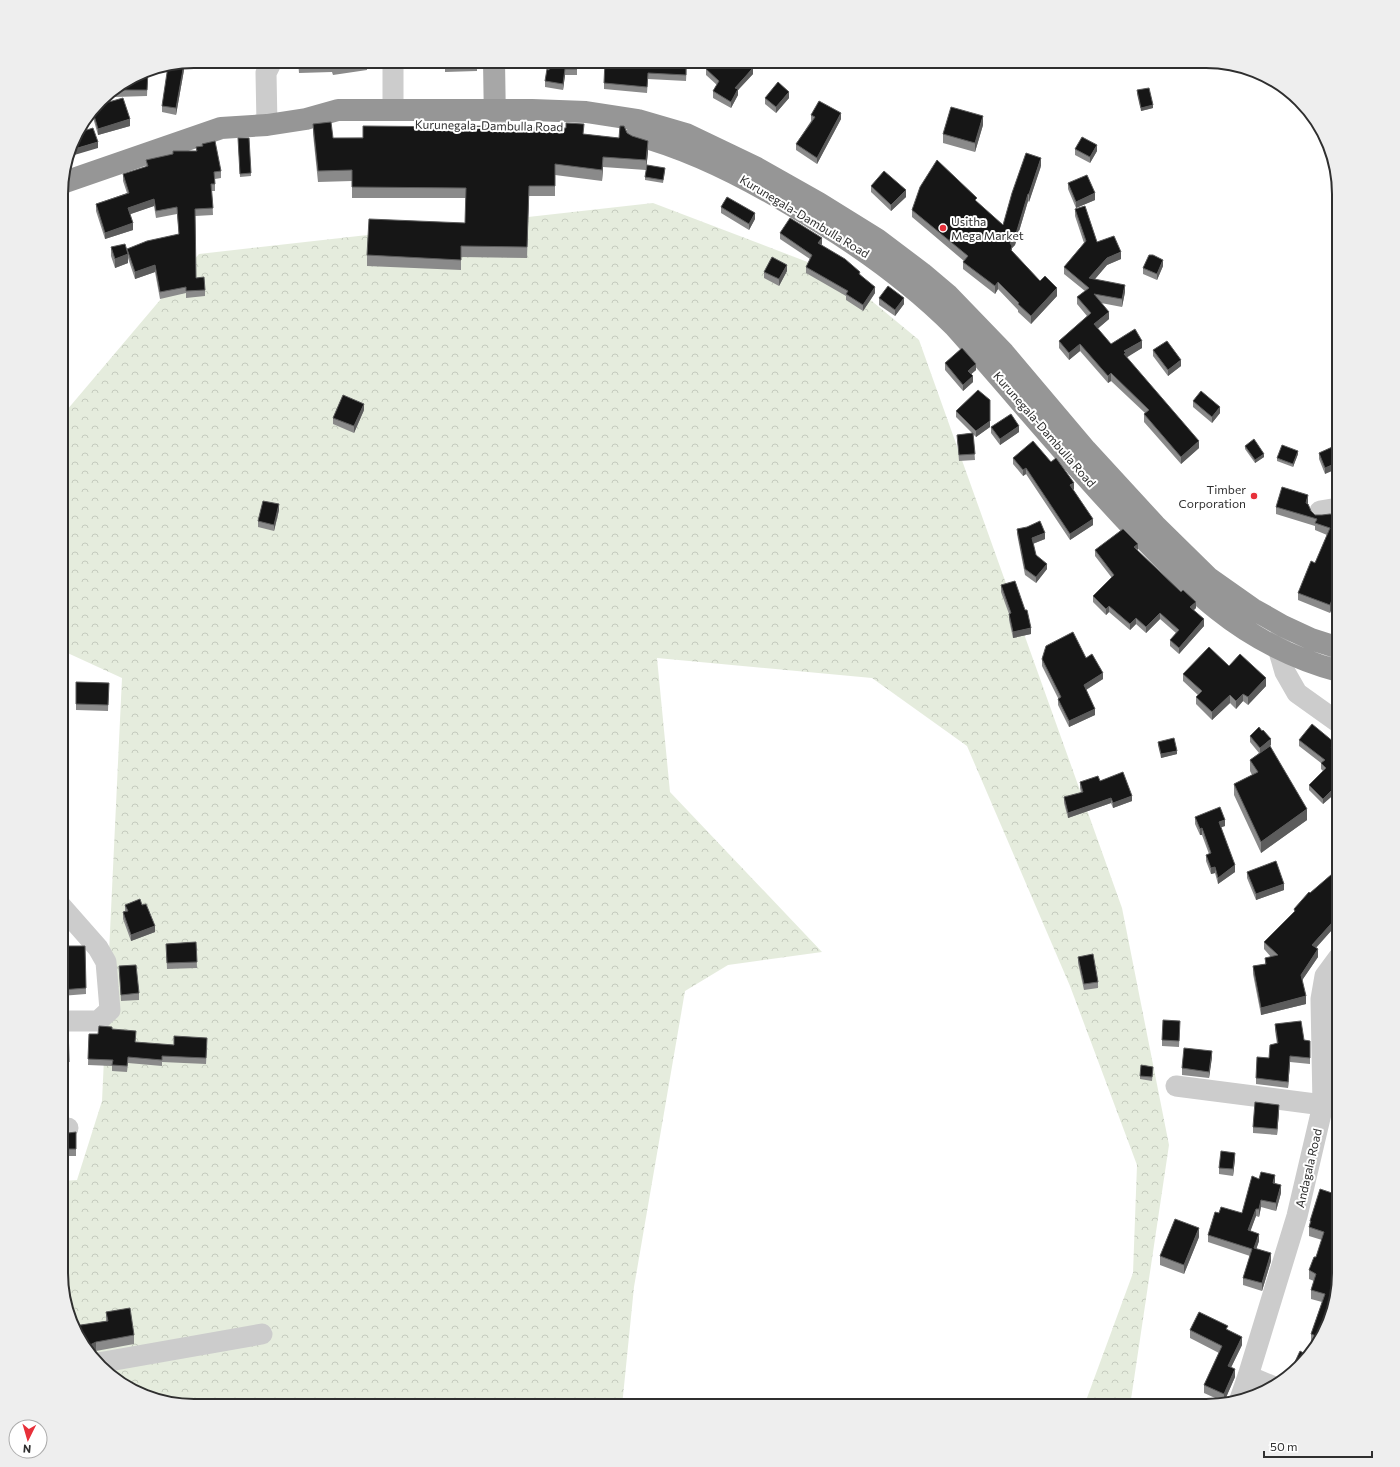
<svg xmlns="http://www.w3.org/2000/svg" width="1400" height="1467" viewBox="0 0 1400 1467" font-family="Commissioner,sans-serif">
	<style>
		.forest { fill: url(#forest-crowns) }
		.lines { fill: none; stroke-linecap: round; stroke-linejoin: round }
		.minor { stroke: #ccc; stroke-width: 21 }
		.major { stroke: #a7a7a7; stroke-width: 22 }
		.highway { stroke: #969696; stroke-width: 22 }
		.wall { fill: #8a8a8a }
		.shaded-wall { fill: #5c5c5c }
		.building { fill: #161616; stroke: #5c5c5c }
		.poi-dot { fill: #e7303a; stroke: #fff; stroke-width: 1.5 }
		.labels { text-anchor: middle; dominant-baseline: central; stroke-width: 4; stroke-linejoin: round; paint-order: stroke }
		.street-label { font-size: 12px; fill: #2f2f2f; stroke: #fff }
		.poi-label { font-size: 12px; fill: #2f2f2f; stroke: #fff; text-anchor: start }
		.rim { fill: none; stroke: #2f2f2f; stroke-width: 2 }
	</style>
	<defs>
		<pattern id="forest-crowns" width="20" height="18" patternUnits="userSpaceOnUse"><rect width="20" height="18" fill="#e5ecdd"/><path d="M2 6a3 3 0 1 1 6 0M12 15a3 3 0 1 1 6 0" fill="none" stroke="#c5cbbe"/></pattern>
	</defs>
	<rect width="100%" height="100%" fill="#fff"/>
	<path class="forest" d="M653,203L839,274L919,340L1122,908L1169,1145L1130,1406H1084L1133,1273L1137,1165L1070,986L967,746L872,678L657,658L670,792L822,952L728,965L685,991L634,1287L622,1406H202L195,1399L189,1405L136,1392L94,1360L68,1316L61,1273V1181L77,1180L102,1101L122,678L61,650V417L199,254Z"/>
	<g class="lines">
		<path class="minor" d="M393,61V110
			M267,125L266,73L272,61
			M1320,511L1332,509L1339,512
			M1283,626L1278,648L1285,672L1297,693L1339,723
			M61,1021H98L110,1010L106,962L98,948L61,906
			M1176,1086L1323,1105
			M61,1128H68
			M98,1363L262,1334
			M1248,1376L1272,1386
			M1240,1399L1248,1376L1297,1216L1323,1105L1321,999L1325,976L1339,957"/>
		<path class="major" d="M494,61L495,124"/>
		<path class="highway" d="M636,135C689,149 739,174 786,202C847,237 904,276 954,326C1014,393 1071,463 1133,528C1161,556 1187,586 1218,610C1253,638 1296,660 1339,671
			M62,183L221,128L267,125L306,119L338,110H532L586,112L638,120L686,134L757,168L819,203L877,239L922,273L948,295L1004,353L1086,450L1155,525L1209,578L1253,609L1283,626L1311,639L1339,648"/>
	</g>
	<path class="wall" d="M298,61H381V64L367,65V70L333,75L332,72L299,73Z
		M445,61H477V71L445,72Z
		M577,61V75H565L563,90L545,87V81L549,70Z
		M687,61L686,81L648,79L647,93L604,89V83Z
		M706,69L753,74L738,90V95L731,108L713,98V91L717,85L706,75Z
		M184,70L176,115L162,112V106Z
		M148,71L147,96L115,97V89Z
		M1137,90L1153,108L1141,111L1137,94Z
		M765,98H789L776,113L765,104Z
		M98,105L130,126L98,135L92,114Z
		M811,115L841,119L817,164L796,150V144L811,121Z
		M313,124L333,138L584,134L619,138L627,133L648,152L646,170L603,167L602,181L555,175V196H529L527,258L461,257V270L367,266V255L465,223L466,198H352V181L318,182L313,134Z
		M983,125L975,152L943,143V134Z
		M238,138H249L251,176L240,177Z
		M202,144L221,171V178L215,179V191H212L213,215L195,216L196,278L205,290V296L186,298V293L160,299L155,272L135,279L128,258V263L115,268L111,256V247L127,252V249L179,235L177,214L156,218L154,206L130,214L133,230L105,239L96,211V204L127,193L123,181V174L146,167V160L196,151V147L202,146Z
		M1075,149L1097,151L1090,163L1075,155Z
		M1041,166L1029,202L1028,201L1015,245L1012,248V251L1040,281L1057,296L1031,324L1018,312V310L998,289L995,294L963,269V262L964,261L912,217V210L977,202L1003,225Z
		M665,171L663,183L645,180V177Z
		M1068,183L1095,200L1076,208L1068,189Z
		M871,186L906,197L891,211L871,192Z
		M721,207L755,219L749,230L721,213Z
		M1075,209L1097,242L1121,259L1107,265L1095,279L1125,292L1122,307L1101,303L1109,319L1097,329L1111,344L1142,348L1126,357L1199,448L1181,464L1144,422V414L1145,413L1111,381L1108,383L1080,351L1069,360L1059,348V341L1087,316L1077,304V297L1085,291L1064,274V267L1084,243L1075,216Z
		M780,233L822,244L821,245L860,274L875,293L863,311L846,300V296L806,273V267L810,259L780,239Z
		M1163,266L1157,280L1143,274V268Z
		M787,271L779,286L764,278V272Z
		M879,298L904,304L895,316L879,305Z
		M1153,350L1181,366L1168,376L1153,356Z
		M945,363L976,370L971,374L973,382L963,391L945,370Z
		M1193,401L1220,413L1212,423L1193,407Z
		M364,410L354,433L333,424V418Z
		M956,411L990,427L976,437L973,434L975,460L959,461L957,435L972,433L956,417Z
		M991,427L1019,432L1000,445L991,433Z
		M1339,444L1325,474L1319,459V453Z
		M1245,446L1264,457L1255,463L1245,449Z
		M1298,454L1293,467L1277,461V458Z
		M1013,458L1074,489H1073L1093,525L1070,540L1026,474L1023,476L1013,464Z
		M1308,504L1311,511L1315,515L1339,516V590L1330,613L1298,600V593L1315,563L1327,535L1315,530V526L1276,514V507Z
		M279,510L274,531L258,527V521Z
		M1017,529L1045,539L1033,544L1036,555L1047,569L1036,583L1025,575L1017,534Z
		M1095,550L1137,551L1196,608L1193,610L1204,626L1179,654L1170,646V640L1176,633L1160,619L1146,633L1136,624L1130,630L1109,612L1106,615L1093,602V596L1112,578L1095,556Z
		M1001,585L1031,634L1013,638L1009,620V614L1001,592Z
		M1086,658L1103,679L1086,690L1095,715L1069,727L1058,705V698L1042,666V659Z
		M1229,666L1266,686L1248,705L1243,701L1236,709L1230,703L1212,720L1196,704V697L1198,695L1183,681V674Z
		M76,682L109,683L108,711L76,710Z
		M1250,736L1271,745L1270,746L1307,820L1261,853L1234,795V784L1252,775L1250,771V760L1259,753L1250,742Z
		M1299,740L1335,748L1334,750L1339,756V804L1331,797L1323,804L1309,790V785L1323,771L1321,769V763L1299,746Z
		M1158,742L1177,754L1161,758L1158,745Z
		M1100,781L1132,801L1113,808L1111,803L1068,818L1064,803V797L1081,793L1080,788V782Z
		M1195,817L1225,826L1221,827L1235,872L1218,884L1215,873L1211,874L1206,861V855L1209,854L1202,835H1200L1195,824Z
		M1339,868V922L1316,948L1318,957L1302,980L1306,1004L1261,1015L1253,974V966L1265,964V958L1271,957L1264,949V942L1294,912V909L1310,893Z
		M1247,872L1284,890L1256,900L1247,878Z
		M125,905L155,932L131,941L123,919V912L125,911Z
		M61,937L66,946H85L86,994L61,996Z
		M196,942L197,968L167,969L166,944Z
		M1078,957L1098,982V988L1084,990L1078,963Z
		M119,966L139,993V1000L121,1001Z
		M61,1023L69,1062V1071L61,1072Z
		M1275,1024L1304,1040L1310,1041V1064L1290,1062L1288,1088L1256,1084V1078L1269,1058L1277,1044L1275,1030Z
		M1180,1027L1179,1047L1162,1046V1040Z
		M89,1034L136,1037L135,1042L174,1045L207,1044L206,1064L162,1062V1066L128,1063L127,1072L112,1071V1066L88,1065Z
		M1212,1057L1209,1078L1182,1075V1068Z
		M1153,1070L1152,1081L1140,1079V1076Z
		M1279,1111L1277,1135L1253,1133V1127Z
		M61,1132L68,1133L76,1132V1156H61Z
		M1235,1159L1233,1176L1219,1174V1168Z
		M1274,1183L1281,1193L1276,1211L1261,1207L1259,1217L1256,1216L1250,1231L1259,1241L1256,1249L1271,1261L1262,1291L1243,1285V1278L1250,1256L1208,1242V1235L1219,1213H1242Z
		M1332,1193L1325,1331L1315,1344L1311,1343V1334L1322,1302L1311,1299V1290L1314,1281L1309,1279V1270L1316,1257L1322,1240L1309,1236V1227L1310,1221Z
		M1199,1237L1184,1274L1160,1265V1256Z
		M106,1312L134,1335V1344L96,1351L90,1354L74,1326L106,1321Z
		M1190,1330H1228L1242,1345L1231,1367L1235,1377L1224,1402L1204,1393V1385L1219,1353L1190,1338Z"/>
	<path class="shaded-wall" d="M184,64V70L176,115V108Z
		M753,68V74L738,90V95L731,108V102L735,88Z
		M565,69V75L563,90V84Z
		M789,92V98L776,113V107Z
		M1153,105V108L1141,111V108Z
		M841,113V119L817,164V158Z
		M983,116V125L975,152V143Z
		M130,119V126L98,135V129Z
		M648,141V152L646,170V160Z
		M98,142V148L71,156V150Z
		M1097,145V151L1090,163V157Z
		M603,157V167L602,181V170Z
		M1041,158V166L1029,202V194Z
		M906,190V197L891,211V205Z
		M1095,193V200L1076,208V202Z
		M1028,194V201L1015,245L1012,248V253L1011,258L1010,243Z
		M154,199V206L128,215V208Z
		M755,213V219L749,230V224Z
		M133,223V230L105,239V233Z
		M822,238V244L818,249V243Z
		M1121,252V259L1107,265L1089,286V278L1107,258Z
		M128,254V263L115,268V259Z
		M1163,260V266L1157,280V274Z
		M155,265V272L135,279V272Z
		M787,265V271L779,286V279Z
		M998,282V289L995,294V286Z
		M1125,285V292L1122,307V299Z
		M875,287V293L863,311V305Z
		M1057,288V296L1031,324V316Z
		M904,298V304L895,316V310Z
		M1109,312V319L1094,332V324Z
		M1142,341V348L1126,358L1124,362V351Z
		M1080,344V351L1069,360V353Z
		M1181,360V366L1168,376V370Z
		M976,364V370L968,377V371Z
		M1111,373V381L1108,383V376Z
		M973,376V382L963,391V385Z
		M364,404V410L354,433V426Z
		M1220,407V413L1212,423V417Z
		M990,421V427L976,437V431Z
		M1019,426V432L1000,445V439Z
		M1199,441V448L1181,464V457Z
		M1298,451V454L1293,467V464Z
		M1264,454V457L1255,463V460Z
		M1339,462V468L1325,474V468Z
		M1026,468V474L1023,476V470Z
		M1074,483V489L1070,491V485Z
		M1308,495V503L1306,510V503Z
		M279,504V510L274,531V525Z
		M1093,519V525L1070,540V534Z
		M1045,533V539L1032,544V538Z
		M1138,544V550L1134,547Z
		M1047,564V569L1036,583V577Z
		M1339,582V590L1330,613V605Z
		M1196,602V608L1190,614V607Z
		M1109,606V612L1106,615V609Z
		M1160,613V619L1146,633V627Z
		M1136,618V624L1130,630V624Z
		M1204,619V626L1179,654V648Z
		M1031,628V634L1013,638V632Z
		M1103,673V679L1084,691V685Z
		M1266,678V686L1248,705V697Z
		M1243,694V701L1236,709V701Z
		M1230,695V703L1212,720V712Z
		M1095,709V715L1069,727V721Z
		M1271,739V745L1260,754V748Z
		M1335,743V748L1331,753V748Z
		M1177,751V754L1161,758V754Z
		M1331,791V797L1323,804V799Z
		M1132,796V801L1113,808V803Z
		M1111,798V803L1068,818V813Z
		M1307,809V820L1261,853V842Z
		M1225,820V826L1219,828V822Z
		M1202,828V835H1200V829Z
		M1235,865V872L1218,884V878Z
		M1215,867V873L1211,874V868Z
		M1284,884V890L1256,900V894Z
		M1339,915V922L1312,952V945Z
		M155,926V932L131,941V935Z
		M1318,949V957L1301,982V975Z
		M1306,996V1004L1261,1015V1008Z
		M1212,1051V1057L1209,1078V1072Z
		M1290,1056V1062L1288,1088V1082Z
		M1279,1105V1111L1277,1135V1129Z
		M1235,1153V1159L1233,1176V1169Z
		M1275,1175V1183L1273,1190V1183Z
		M1281,1185V1193L1276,1211V1203Z
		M1261,1200V1207L1259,1217V1209Z
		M1256,1209V1216L1248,1238V1230Z
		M1199,1228V1237L1184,1274V1265Z
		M1259,1234V1241L1254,1256V1248Z
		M1271,1253V1261L1262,1291V1283Z
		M1242,1337V1345L1228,1374V1366Z
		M96,1342V1351L90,1354V1345Z
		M1235,1369V1377L1224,1402V1394Z"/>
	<path class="building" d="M298,61H367V62L333,67L332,64L299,65Z
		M445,61H477V62L445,63Z
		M550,61H577V69H565L563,84L545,81L547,69L549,70Z
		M605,61H686V75L648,73L647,87L604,83Z
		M713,61H746L753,68L735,88L738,89L731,102L713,91L719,81L706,69Z
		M183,63L184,64L176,108L162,106L168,66Z
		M144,71H148L147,90H115V89Z
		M778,82L789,92L776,107L765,98Z
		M1149,88L1153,105L1141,108L1137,90Z
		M123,98L130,119L98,129L93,112L98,105Z
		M819,101L841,113L817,158L796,144L815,117L811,115Z
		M951,107L983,116L975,143L943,134Z
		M331,122L333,138H363V126L566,128V123L584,124L583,134L619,138L620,126H624L627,133L632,136L648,141L646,160L603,157L602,170L555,164V186H529L527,247L461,246V260L367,255L369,219L465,223L466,188L352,187V170L318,171L313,124Z
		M93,128L98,142L71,150L75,135L77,133Z
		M1082,137L1097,145L1090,157L1075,149Z
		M238,138H249L251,173L240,174Z
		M215,141L221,171L214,172L215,184H211L213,208L195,209L196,278L204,277L205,290L186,291V287L160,292L155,265L135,272L127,249L147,241L179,234L177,207L156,211L154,199L128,208L133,223L105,233L96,204L129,193L123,174L148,166L146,160L173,154V151H197L196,147L203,146L202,144Z
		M1026,153L1041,158L1029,194H1028L1015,237L1010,243L1012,246L1011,250L1040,281L1045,276L1057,288L1031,316L1018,304L1019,303L998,282L995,286L963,262L968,256L912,210L920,187L937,160L977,198L975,200L1003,225L1012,193Z
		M647,165L665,168L663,180L645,177Z
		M884,171L906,190L891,205L871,186Z
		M1087,175L1095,193L1076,202L1068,183Z
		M727,197L755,213L749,224L721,207Z
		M1085,206L1097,242L1114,236L1121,252L1107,258L1089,278L1125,285L1122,299L1094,294L1109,312L1094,324L1111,344L1135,329L1142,341L1124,351L1126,353L1124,354L1199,441L1181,457L1144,414L1149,410L1111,373L1108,376L1080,344L1069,353L1059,341L1091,313L1077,297L1089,288L1064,267L1086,241L1075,209Z
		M790,218L822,238L818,243L845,259L860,272L859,274L875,287L863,305L846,294L848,291L806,267L812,255L780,233Z
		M125,244L128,254L115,259L111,247Z
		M1149,255H1153L1163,260L1157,274L1143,268Z
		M772,257L787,265L779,279L764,272Z
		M888,286L904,298L895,310L879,298Z
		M1167,341L1181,360L1168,370L1153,350Z
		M962,348L976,364L968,371L973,376L963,385L945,363Z
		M978,390L990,400V421L976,431L956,411Z
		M1201,391L1220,407L1212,417L1193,401Z
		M343,395L364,404L354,426L333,418Z
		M1011,414L1019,426L1000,439L991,427Z
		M973,433L975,454L959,455L957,435Z
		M1254,439L1264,454L1255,460L1245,446Z
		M1033,441L1051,462L1056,458L1074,483L1070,485L1093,519L1070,534L1026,468L1023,470L1013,458Z
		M1339,444V462L1325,468L1319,453Z
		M1282,445L1298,451L1293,464L1277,458Z
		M1282,487L1308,495L1306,503L1308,504L1311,511L1315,515H1322L1330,514L1339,516V582L1330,605L1298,593L1311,561L1315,563L1330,528L1315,523L1317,519L1276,507Z
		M263,501L279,504L274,525L258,521Z
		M1040,521L1045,533L1032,538L1036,555L1047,564L1036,577L1025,569L1017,529L1027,527Z
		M1123,529L1138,544L1134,547L1181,592L1183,590L1196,602L1190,607L1204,619L1179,648L1170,640L1179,630L1160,613L1146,627L1136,618L1130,624L1109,606L1106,609L1093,596L1114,575L1095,550Z
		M1015,581L1025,610H1027L1031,628L1013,632L1009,614L1011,613L1001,585Z
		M1073,632L1086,658L1092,654L1103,673L1084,685L1095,709L1069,721L1058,699L1061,697L1042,659L1046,646Z
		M1209,647L1229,666L1240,654L1266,678L1248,697L1243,694L1236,701L1230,695L1212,712L1196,697L1202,691L1183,674Z
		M76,682L109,683L108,705L76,704Z
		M1312,724L1335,743L1331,748L1339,756V799L1331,791L1323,799L1309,785L1326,768L1321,763L1325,760L1299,740Z
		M1259,727L1262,731L1263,730L1271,739L1260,748L1250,736Z
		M1174,738L1177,751L1161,754L1158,742Z
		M1270,746L1307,809L1261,842L1234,784L1258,772L1250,760Z
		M1123,772L1132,796L1113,803L1111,798L1068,813L1064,797L1083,792L1080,782L1098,776L1100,781Z
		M1220,807L1225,820L1219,822L1235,865L1218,878L1215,867L1211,868L1206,855L1211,853L1202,828L1200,829L1195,817Z
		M1276,861L1284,884L1256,894L1247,872Z
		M1339,868V915L1312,945L1318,949L1301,975L1306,996L1261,1008L1253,966L1266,964L1265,958L1278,955L1264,942L1295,911L1294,909L1309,892L1310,893Z
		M140,899L142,905L146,904L155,926L131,935L123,912L128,911L125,905Z
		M61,937H66V946H85L86,988L61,990Z
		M196,942L197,962L167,963L166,944Z
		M1093,954L1098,982L1084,984L1078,957Z
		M136,965L139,993L121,995L119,966Z
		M1163,1020L1180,1021L1179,1041L1162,1040Z
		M1301,1021L1304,1040L1310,1041V1058L1290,1056L1288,1082L1256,1078L1257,1057L1269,1058L1270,1045L1278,1043L1275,1024Z
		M61,1023L68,1024L69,1062H61Z
		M99,1026L112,1027V1029L136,1031L135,1042L174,1045V1036L207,1038L206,1058L162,1056V1060L128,1057L127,1066L112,1065L113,1060L88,1059L89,1034H98Z
		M1184,1048L1212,1051L1209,1072L1182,1068Z
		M1141,1065L1153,1067L1152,1077L1140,1076Z
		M1255,1102L1279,1105L1277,1129L1253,1127Z
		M61,1132L68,1133L76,1132V1149H61Z
		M1221,1151L1235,1153L1233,1169L1219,1168Z
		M1261,1172L1275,1175L1273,1183L1281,1185L1276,1203L1261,1200L1259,1209H1256L1248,1230L1259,1234L1254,1248L1271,1253L1262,1283L1243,1278L1252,1249L1208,1235L1215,1212L1219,1213L1221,1207L1242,1213L1252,1176L1259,1179Z
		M1335,1184L1339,1185V1273L1325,1331L1321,1338L1311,1334L1325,1294L1311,1290L1316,1274L1309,1270L1314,1257H1316L1324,1232L1309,1227L1311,1221H1310L1320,1189L1332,1193Z
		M1175,1219L1199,1228L1184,1265L1160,1256Z
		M130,1308L134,1335L96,1342L90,1345L86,1346L74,1326L108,1321L106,1312Z
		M1199,1312L1228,1326L1226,1329L1242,1337L1228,1366L1235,1369L1224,1394L1204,1385L1222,1346L1190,1330Z
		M1300,1351L1307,1355L1293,1373L1288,1377Z"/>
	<g class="poi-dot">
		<circle cx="943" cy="228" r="4"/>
		<circle cx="1254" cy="496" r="4"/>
	</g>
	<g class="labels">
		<g class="street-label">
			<text transform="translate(489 125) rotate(1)">Kurunegala-Dambulla Road</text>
			<text transform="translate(805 216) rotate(31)">Kurunegala-Dambulla Road</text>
			<text transform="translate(1045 429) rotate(49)">Kurunegala-Dambulla Road</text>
			<text transform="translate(1308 1168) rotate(-77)">Andagala Road</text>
		</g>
		<g class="poi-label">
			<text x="951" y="221">Usitha<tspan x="951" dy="14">Mega Market</tspan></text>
			<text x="1246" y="489" text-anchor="end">Timber<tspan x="1246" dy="14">Corporation</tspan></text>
		</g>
	</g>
	<path d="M0 0H1400V1467H0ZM194 68H1206A126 126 0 0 1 1332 194V1273A126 126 0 0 1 1206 1399H194A126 126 0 0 1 68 1273V194A126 126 0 0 1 194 68Z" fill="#eee" fill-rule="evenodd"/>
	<path class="rim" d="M194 68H1206A126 126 0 0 1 1332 194V1273A126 126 0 0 1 1206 1399H194A126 126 0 0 1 68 1273V194A126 126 0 0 1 194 68Z"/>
	<g transform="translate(28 1439) rotate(185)"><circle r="19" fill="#ffffff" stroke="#acacac"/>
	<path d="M0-3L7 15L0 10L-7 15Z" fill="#e7303a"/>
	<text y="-6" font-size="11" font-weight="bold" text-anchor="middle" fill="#2f2f2f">N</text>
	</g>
	<path d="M1264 1451v6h108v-6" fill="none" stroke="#2f2f2f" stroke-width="2"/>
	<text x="1270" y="1451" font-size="12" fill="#2f2f2f" stroke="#ffffff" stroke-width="3" paint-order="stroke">50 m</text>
</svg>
